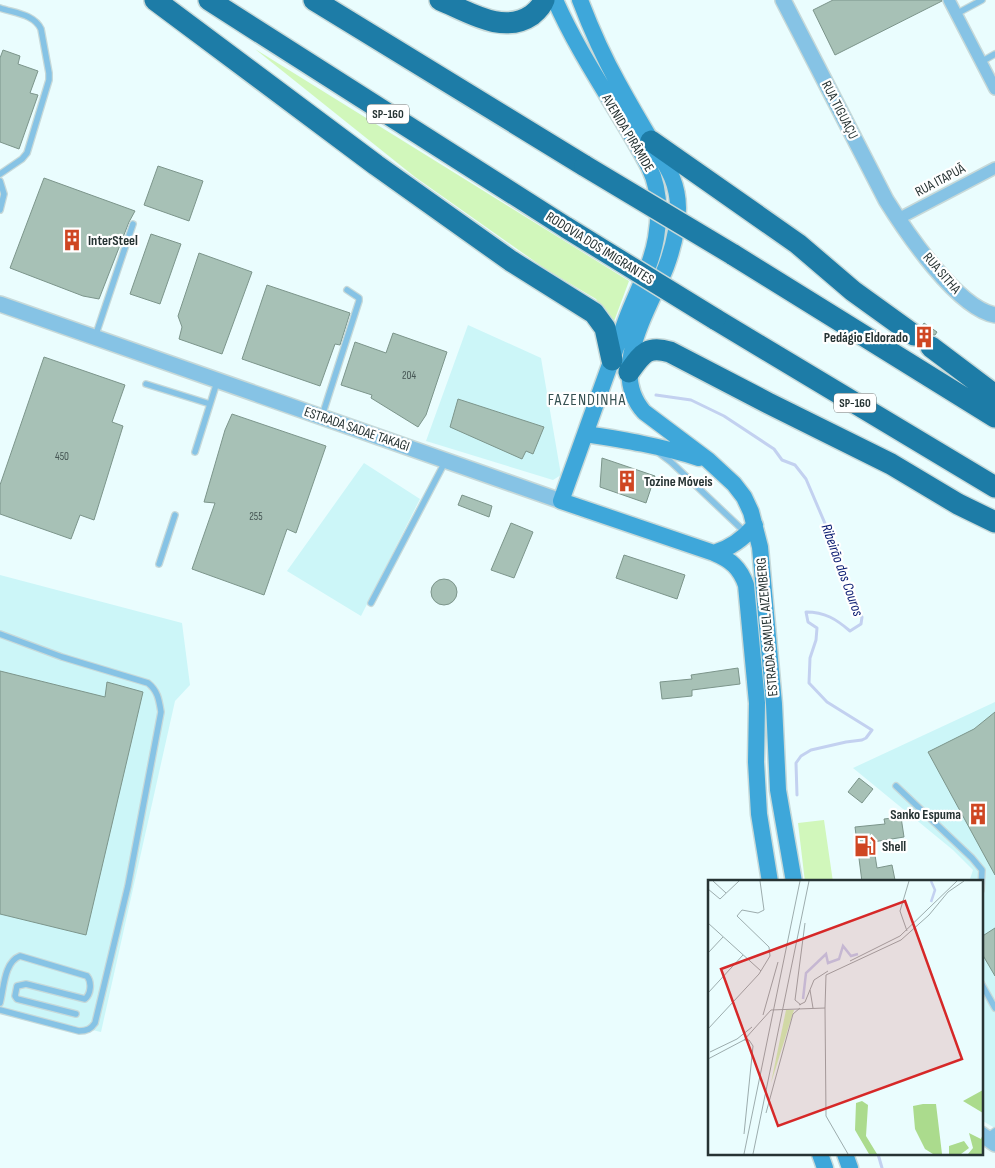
<svg xmlns="http://www.w3.org/2000/svg" width="995" height="1168" viewBox="0 0 995 1168" font-family="'Sofia Sans Condensed',sans-serif">
	<style>
		.built { fill: #ccf6f8 }
		.green { fill: #d1f7bb }
		.lines { fill: none; stroke-linecap: round; stroke-linejoin: round }
		.stream { stroke: #c3d1f0; stroke-width: 3 }
		.building { fill: #a7c1b6; stroke: #7c958b }
		.service-casing { stroke: #c7d9d9; stroke-width: 8 }
		.minor-casing { stroke: #c7d9d9; stroke-width: 14 }
		.tertiary-casing { stroke: #c7d9d9; stroke-width: 18 }
		.secondary-casing { stroke: #c7d9d9; stroke-width: 19 }
		.motorway-casing { stroke: #c7d9d9; stroke-width: 24 }
		.service { stroke: #86c3e5; stroke-width: 5.5 }
		.minor { stroke: #86c3e5; stroke-width: 11 }
		.tertiary { stroke: #86c3e5; stroke-width: 15 }
		.secondary { stroke: #3ea7da; stroke-width: 16 }
		.motorway { stroke: #1d7ca7; stroke-width: 21 }
		.motorway-bridge-casing { stroke: #c7d9d9; stroke-width: 24; stroke-linecap: butt }
		.motorway-bridge { stroke: #1d7ca7; stroke-width: 21 }
		.labels { text-anchor: middle; dominant-baseline: central; stroke-width: 4.5; stroke-linejoin: round; paint-order: stroke }
		.number-label { font-size: 11px; fill: #465654 }
		.shield { fill: #fff; stroke: #677070; stroke-width: 1 }
		.shield-label { font-size: 12px; font-weight: bold; fill: #263333 }
		.street-label { font-size: 14px; fill: #263333; stroke: #fff }
		.poi-label { font-size: 14px; font-weight: bold; fill: #263333; stroke: #fff; text-anchor: start }
		.water-label { font-size: 15px; font-style: italic; fill: #0a1b71; stroke: #fff }
		.quarter-label { font-size: 16px; letter-spacing: 1px; fill: #365253; stroke: #fff }
		.inset-river { fill: none; stroke: #c3d1f0; stroke-width: 2.5 }
		.inset-road { fill: none; stroke: #9cacad; stroke-width: 1 }
		.view { fill: #d62828; fill-opacity: 0.15; stroke: #d62828; stroke-width: 2.5 }
		.inset-edge { fill: none; stroke: #263333; stroke-width: 2.5 }
	</style>
	<rect width="100%" height="100%" fill="#eafdfe"/>
	<path class="built" d="M468,325L541,358L561,475L553,480L426,441Z
		M364,463L420,499L361,616L287,571Z
		M0,575L182,623L190,685L175,701L101,1032L0,1009Z
		M995,702V1128L981,1120V882H969L973,870L953,850L853,768Z"/>
	<path class="green" d="M255,49L629,281L613,324L596,299L547,270L415,177Z
		M824,820L833,882H805L798,823Z"/>
	<g class="lines">
		<path class="stream" d="M656,395L691,400L724,416L774,449L782,460L795,465L806,479L838,554L850,598L862,617L861,624L850,631C836,619 825,612 806,612L808,622L817,628L816,640L810,658L809,683L827,702L872,730L866,738L862,740L846,742L811,750L801,756L796,763L797,795
			M878,1154L882,1168"/>
	</g>
	<path class="building" d="M833,0H942V1L835,55L813,10Z
		M3,50L20,56L18,64L38,71L30,93L38,95L19,149L0,142V58Z
		M158,166L203,181L189,221L144,205Z
		M44,178L135,211L129,222L99,299L83,296L10,268Z
		M151,234L181,244L160,304L130,294Z
		M199,253L252,272L222,354L179,339L182,327L178,316Z
		M267,285L350,313L340,345L335,344L320,386L242,359Z
		M924,323L937,332L935,335H926L925,329L922,326Z
		M393,333L447,352L426,415L418,427L371,398L372,395L341,385L355,342L386,353Z
		M44,357L125,385L112,422L123,426L94,520L80,515L71,539L0,514V485Z
		M458,399L544,427L533,454L526,451L522,459L450,427Z
		M232,414L326,446L296,533L287,529L264,595L192,569L215,503L204,502L225,430Z
		M602,458L655,476L646,503L600,487Z
		M462,495L492,506L489,517L458,505Z
		M511,523L533,532L514,578L491,570Z
		M624,555L685,575L677,599L616,578Z
		M431 592a13 13 0 1 1 26 0a13 13 0 1 1-26 0Z
		M738,668L740,684L692,690V696L662,699L660,682L692,679L691,675Z
		M0,671L105,697L107,682L143,692L86,935L0,914Z
		M995,712V875L928,752L974,729Z
		M859,778L873,789L862,803L848,792Z
		M901,817L904,837L873,842L877,868L892,865L895,880L862,882L855,827L885,824L884,819Z
		M995,928V976L981,952V937Z"/>
	<g class="lines">
		<g class="service-casing">
			<path id="service" d="M0,8C14,13 34,14 41,29L49,73V80L27,153L22,159L0,174
				M956,14L982,0
				M981,62L995,54
				M0,181L4,194L0,210
				M95,337L133,224
				M146,384L210,404
				M322,416L359,301V298L347,290
				M195,452L217,382
				M659,453L671,462L746,533
				M159,564L175,515
				M371,603L445,462
				M0,634L62,657L148,683C158,691 159,700 161,712L128,886L95,1023C91,1029 87,1031 79,1031L0,1010
				M896,786L972,858L982,870L981,890
				M981,983L995,1008
				M0,1003C4,988 4,962 20,956L87,976C92,982 91,994 85,999L26,984L17,986L15,996L17,999L76,1014
				M987,1137L995,1131"/>
		</g>
		<g class="minor-casing">
			<path id="minor" d="M949,0L995,89
				M898,219L995,168"/>
		</g>
		<g class="tertiary-casing">
			<path id="tertiary" d="M783,0L886,200C906,232 957,308 995,315
				M0,304L561,501
				M981,1134L995,1144"/>
		</g>
		<g class="secondary-casing">
			<path id="secondary" d="M555,0C581,59 619,110 649,167C660,189 660,214 656,238C651,267 636,293 626,320C604,380 583,441 561,501L714,553C731,560 740,568 746,585L757,703L756,762L759,814L770,882
				M580,0C591,29 603,56 618,83C629,103 640,122 652,142C665,164 678,180 678,208C678,228 673,248 666,267C650,308 607,371 644,412L708,460L734,484L744,497L751,512L760,547L774,704L778,790L794,882
				M586,434C624,440 661,446 699,458
				M714,553C731,548 744,538 755,525
				M820,1154L825,1168
				M845,1154L850,1168"/>
		</g>
		<g class="motorway-casing">
			<path id="motorway" d="M155,0L376,165L511,261L594,313L605,328L612,360
				M209,0L567,228
				M314,0L585,166
				M440,0C469,12 503,35 532,15C537,11 542,6 544,0
				M651,141L798,244L853,291L914,335
				M732,254L995,417
				M715,319L995,487
				M931,347L995,395
				M629,372C642,354 647,345 670,352L768,403L891,464L958,504L995,522"/>
		</g>
		<use href="#service" class="service"/>
		<use href="#minor" class="minor"/>
		<use href="#tertiary" class="tertiary"/>
		<use href="#secondary" class="secondary"/>
		<use href="#motorway" class="motorway"/>
		<g class="motorway-bridge-casing">
			<path id="motorway-bridge" d="M585,166L732,254
				M567,228L715,319"/>
		</g>
		<use href="#motorway-bridge" class="motorway-bridge"/>
	</g>
	<defs>
		<g id="building-bare" transform="scale(1.725)"><path d="M-4-6H4V6H1V3H-1V6H-4ZM-2.5-4.3h1.7v1.8h-1.7ZM.8-4.3h1.7v1.8H.8ZM-2.5-1h1.7V.8h-1.7ZM.8-1h1.7V.8H.8Z" fill="#cf4622" stroke="#fff" stroke-width="2.5" paint-order="stroke"/></g>
		<g id="fuel-bare" transform="scale(1.725)"><path d="M-5.5-6h7V0h2V4h1.3V-2.5L3-4.5l.8-.8L6-3V5H2.5V1h-1V6h-7ZM-4.2-4.7v3.2H.2V-4.7Z" fill="#cf4622" stroke="#fff" stroke-width="2.5" paint-order="stroke"/></g>
	</defs>
	<g fill-rule="evenodd">
		<use href="#building-bare" x="72" y="240"/>
		<use href="#building-bare" x="924" y="337"/>
		<use href="#building-bare" x="627" y="481"/>
		<use href="#building-bare" x="978" y="814"/>
		<use href="#fuel-bare" x="865" y="846"/>
	</g>
	<g class="labels">
		<g class="number-label">
			<text x="409" y="375">204</text>
			<text x="62" y="456">450</text>
			<text x="256" y="516">255</text>
		</g>
		<g class="shield">
			<rect x="367" y="104.5" width="42" height="19" rx="4"/>
			<rect x="834" y="393.5" width="42" height="19" rx="4"/>
		</g>
		<g class="shield-label">
			<text x="388" y="114">SP-160</text>
			<text x="855" y="403">SP-160</text>
		</g>
		<g class="street-label">
			<text transform="translate(840 110) rotate(63)">RUA TIGUAÇU</text>
			<text transform="translate(628 133) rotate(59)">AVENIDA PIRÂMIDE</text>
			<text transform="translate(940 180) rotate(-28)">RUA ITAPUÃ</text>
			<text transform="translate(600 248) rotate(32)">RODOVIA DOS IMIGRANTES</text>
			<text transform="translate(942 273) rotate(49)">RUA SITHA</text>
			<text transform="translate(357 429) rotate(19)">ESTRADA SADAE TAKAGI</text>
			<text transform="translate(767 627) rotate(-95)">ESTRADA SAMUEL AIZEMBERG</text>
		</g>
		<g class="poi-label">
			<text x="88" y="240">InterSteel</text>
			<text x="908" y="337" text-anchor="end">Pedágio Eldorado</text>
			<text x="644" y="481">Tozine Móveis</text>
			<text x="961" y="814" text-anchor="end">Sanko Espuma</text>
			<text x="882" y="846">Shell</text>
		</g>
		<g class="water-label">
			<text transform="translate(842 570) rotate(70)">Ribeirão dos Couros</text>
		</g>
		<g class="quarter-label">
			<text x="587" y="400">FAZENDINHA</text>
		</g>
	</g>
	<g transform="translate(708 880)">
		<rect width="275" height="275" fill="#eafdfe"/>
		<path d="M78,130H86L63,203Z" fill="#d1f7bb"/>
		<path d="M275,210V233L255,221ZM154,221L160,225L158,256L169,274H161L147,250L148,223ZM215,224H228L234,274H225L217,269L207,249L205,226ZM261,253L273,259L275,254V274H260L265,268ZM256,261L261,268L253,274H241V266Z" fill="#abdb8d"/>
		<path class="inset-river" d="M223,1L227,10L223,22M95,119L98,93L118,74L120,83L131,79L135,66L143,76L150,74"/>
		<path class="inset-road" d="M5,1L18,13M0,9L12,19L31,1M0,43L53,91M199,51L192,31L201,1M0,73L15,57M142,81L192,56L249,1M102,110L105,128M0,113L35,75M91,125L97,122L106,100L120,91M93,125L87,120L97,43M117,128L118,236L140,274M55,135L70,82M0,149L51,94L62,76L61,67L29,36L34,30L50,33L56,30L52,1M2,172L29,159L44,147M0,179L36,160L63,130L117,128L118,95L193,60L221,35L240,12L256,1M58,233L85,134L92,128M36,254L45,166L41,160H36M36,274L92,1M45,274L101,1"/>
		<path class="view" d="M197,21L254,179L70,246L13,89Z"/>
		<rect width="275" height="275" class="inset-edge"/>
	</g>
</svg>
